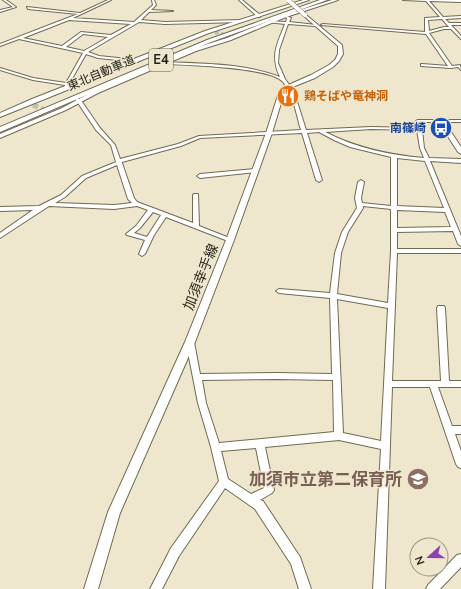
<svg xmlns="http://www.w3.org/2000/svg" width="461" height="589" viewBox="0 0 461 589" font-family="'Nunito Sans','Noto Sans JP',sans-serif">
	<style>
		.lines { fill: none; stroke-linecap: round; stroke-linejoin: round }
		.street-tunnel { stroke: #c5bfa8; stroke-width: 3.5; stroke-dasharray: 3.5 1.5; stroke-linecap: butt }
		.secondary-tunnel-far1 { stroke: #c5bfa8; stroke-width: 4; stroke-dasharray: 4 2; stroke-linecap: butt }
		.secondary-tunnel { stroke: #c5bfa8; stroke-width: 5.5; stroke-dasharray: 5.5 3; stroke-linecap: butt }
		.street-casing { stroke: #706a53; stroke-width: 2 }
		.secondary-casing { stroke: #706a53; stroke-width: 2 }
		.highway-casing { stroke: #706a53; stroke-width: 2 }
		.street { fill: #fff; fill-rule: evenodd }
		.secondary { fill: #fff; fill-rule: evenodd }
		.highway { fill: #fff; fill-rule: evenodd }
		.secondary-bridge-casing { stroke: #706a53; stroke-width: 5; stroke-linecap: butt }
		.secondary-bridge { stroke: #fff; stroke-width: 4 }
		.labels { text-anchor: middle; dominant-baseline: central; stroke-width: 3; stroke-linejoin: round; paint-order: stroke }
		.far-street-label { font-size: 12px; fill: #221f16; stroke: #eee7cd }
		.far-food-label { font-size: 12px; font-weight: bold; fill: #c56008; stroke: #eee7cd; text-anchor: start }
		.far-transit-label { font-size: 12px; font-weight: bold; fill: #164399; stroke: #eee7cd; text-anchor: end }
		.shield { fill: #eee7cd; stroke: #5f5b4d; stroke-width: 1 }
		.shield-label { font-size: 13px; font-weight: bold; fill: #221f16 }
		.street-label { font-size: 14px; fill: #221f16; stroke: #eee7cd }
		.near-education-label { font-size: 17px; font-weight: bold; fill: #785e54; stroke: #eee7cd; text-anchor: end }
	</style>
	<rect width="100%" height="100%" fill="#eee7cd"/>
	<g class="lines">
		<path class="street-tunnel" d="M315,25H323"/>
		<path class="secondary-tunnel-far1" d="M215,32L228,36"/>
		<path class="secondary-tunnel" d="M33,105L48,112"/>
		<g class="street-casing">
			<path id="street" d="M3,0H6L16,7L0,12V10L13,7Z
				M108,0H111L73,18L134,22L153,5L152,0H154L156,5L151,10L173,11L149,12L141,20L165,22L242,20L244,21L242,22L165,24L139,22L88,52L99,56L137,60H138V62L98,58L86,54L69,84L70,88L68,89L66,88L65,85L33,80L0,70V68L33,78L66,83L83,53L19,39L0,46V44L78,14L28,9L27,7L80,13ZM69,20L131,24L111,35L81,32L62,46L23,38ZM83,34L108,37L84,51L66,47Z
				M239,0H242L260,15V17H258Z
				M403,0H461V2L429,1L443,17L461,16V18L445,19L449,23H461V25H451L461,36V39L451,29H444L429,33L452,66L460,65L461,70L458,67L451,68L421,66V64H422L448,66L426,34L321,25L323,24L425,32V18L440,17L426,1ZM442,19L449,27H444L429,31L428,20Z
				M285,15L291,18L289,22L317,25L315,26L288,24L279,50L278,63L285,79L294,92L306,130L371,127L417,128L416,121L418,120H461V122H420L421,128L423,129L422,130L424,148L429,158L461,159V163L430,161L461,236V246L458,244L453,231L397,232V249H461V253H397L392,381H441L437,308L438,306H444L445,308L449,381H461V387H438L452,426H461V434H455L461,451V468L458,467L456,464L430,387H392L385,589H373L381,449L339,440L265,447L274,490L272,493L260,500L263,501L300,557L311,589H299L291,564L255,509L225,488L179,556L162,589H150L171,548L219,481L211,447L198,403L186,342L187,340H193L194,342L200,374L277,373L332,374L330,298L279,293L276,291L279,289L330,293L335,253L342,232L357,208L355,198L358,182L361,180L364,182L361,198L362,203L391,206V157L350,147L334,140L319,132L307,133L322,180L319,182L316,180L302,133L200,138L181,146L122,162V163L134,198L137,202L193,223V195L194,194H198L199,226L232,239L233,240L232,241H228L166,217L154,235L145,254L142,256L139,254L145,240L127,235L126,234L136,226L148,210L137,206L114,209L49,206L0,238V233L33,210L0,211V207L39,206L61,195L82,176L116,162L111,145L96,130L76,100V99H80L100,128L115,145L120,159L178,144L199,136L301,130C296,114 294,95 283,82C271,67 186,65 165,64L163,63L165,62C203,64 244,63 280,77C270,56 277,44 285,24L267,22L269,21L286,22L287,18L283,16ZM371,129L417,130L420,148L424,158C389,155 356,148 325,132ZM397,158L425,161L444,208L397,206ZM117,165L128,199L132,203L114,205L55,203L65,197L86,178ZM363,206L391,209V251L388,303L337,294L341,253L348,232L363,208ZM397,210L445,212L451,227L397,228ZM153,212L161,215L147,237L134,233L140,228ZM337,299L388,308L381,441L343,433ZM277,379L333,380L334,432L219,443L206,403L202,380ZM256,448L264,488L251,494L228,479L221,451Z
				M255,169L258,171L257,172L200,178L197,176L200,174Z
				M461,554V567L440,589H426L428,585L457,555Z"/>
		</g>
		<g class="secondary-casing">
			<path id="secondary" d="M303,0H309L209,33L0,117V113L32,99L205,31Z
				M332,0H338L286,17L231,40L196,51L98,93L66,110L0,138V134L62,108L94,91L192,49L227,38L284,15Z
				M305,14L342,45L343,54L339,61L333,67L315,78L290,88L284,93L272,133L234,240L195,342L120,513L98,589H84L108,512L185,342L226,240L266,133L279,92L286,86L311,75L329,65L335,60L338,54V46L304,16Z
				M439,120H443L461,147V154L458,152L438,121Z"/>
		</g>
		<g class="highway-casing">
			<path id="highway" d="M320,0H327L211,42L0,132V127L207,40Z"/>
		</g>
		<use href="#street" class="street"/>
		<use href="#secondary" class="secondary"/>
		<use href="#highway" class="highway"/>
		<g class="secondary-bridge-casing">
			<path id="secondary-bridge" d="M288,0L305,15"/>
		</g>
		<use href="#secondary-bridge" class="secondary-bridge"/>
	</g>
	<defs>
		<g id="restaurant-disc" transform="scale(1.15)"><circle r="9.5" fill="#e8710a" stroke="#eee7cd"/><path d="M-5-6h1v4h1v-4h1v4h1v-4h1v5L-1.5 .5V6h-2V.5L-5-1ZM5-6V6H3V1.5H1.5Q1.5-4 5-6Z" fill="#fff"/></g>
		<g id="bus-disc" transform="scale(1.15)"><circle r="9.5" fill="#1a4fb4" stroke="#eee7cd"/><path d="M-5-6H5V4H4V6H2V4H-2V6H-4V4H-5ZM-3.5-4V0h7V-4ZM-3.5 1.2v1.5H-2V1.2ZM2 1.2v1.5H3.5V1.2Z" fill="#fff"/></g>
		<g id="school-disc" transform="scale(1.15)"><circle r="9.5" fill="#8d6e63" stroke="#eee7cd"/><path d="M0-5L7-2L0 1L-7-2ZM-4 1L0 2.5L4 1V4Q0 6-4 4Z" fill="#fff"/></g>
	</defs>
	<g fill-rule="evenodd">
		<use href="#restaurant-disc" x="288" y="96"/>
		<use href="#bus-disc" x="441" y="128"/>
		<use href="#school-disc" x="418" y="479"/>
	</g>
	<g class="labels">
		<g class="far-street-label">
			<text transform="translate(101 73) rotate(-23)">東北自動車道</text>
		</g>
		<g class="far-food-label">
			<text x="304" y="96">鶏そばや竜神洞</text>
		</g>
		<g class="far-transit-label">
			<text x="426" y="128">南篠崎</text>
		</g>
		<rect class="shield" x="149" y="49" width="24" height="22" rx="3"/>
		<g class="shield-label">
			<text x="161" y="60">E4</text>
		</g>
		<g class="street-label">
			<text transform="translate(201 277) rotate(-68)">加須幸手線</text>
		</g>
		<g class="near-education-label">
			<text x="402" y="479">加須市立第二保育所</text>
		</g>
	</g>
	<g transform="translate(429 557) rotate(249)"><circle r="19" fill="#eee7cd" stroke="#9c9784"/>
	<path d="M0-3L7 15L0 10L-7 15Z" fill="#9041b1"/>
	<text y="-6" font-size="11" font-weight="bold" text-anchor="middle" fill="#221f16">N</text>
	</g>
</svg>
